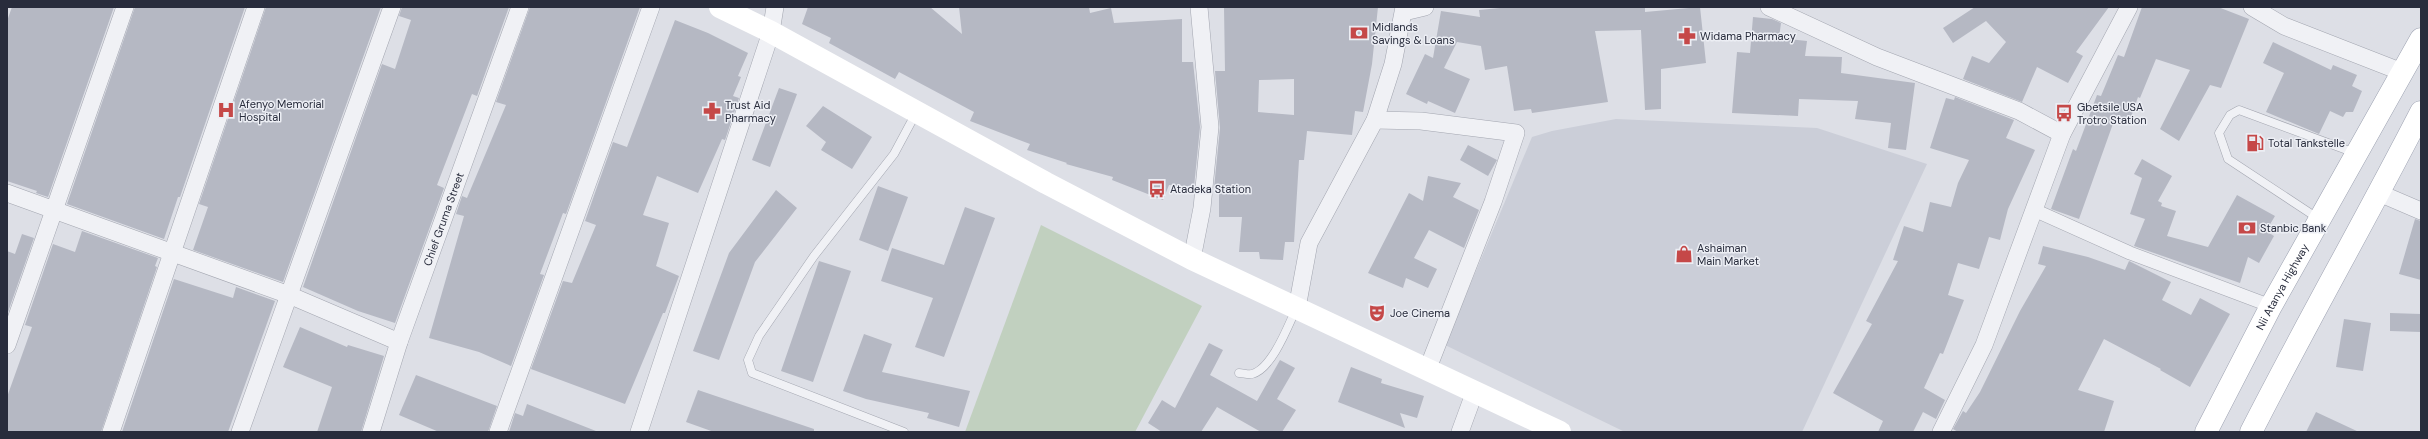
<svg xmlns="http://www.w3.org/2000/svg" width="2428" height="439" viewBox="0 0 2428 439" font-family="'DM Sans',sans-serif">
	<style>
		.built { fill: #cbced8 }
		.green { fill: #c1d0bf }
		.building { fill: #b5b8c3; fill-rule: evenodd }
		.lines { fill: none; stroke-linecap: round; stroke-linejoin: round }
		.service-casing { stroke: #a3a6b0; stroke-width: 9 }
		.pedestrian-casing { stroke: #a3a6b0; stroke-width: 14 }
		.minor-casing { stroke: #a3a6b0; stroke-width: 18 }
		.primary-casing { stroke: #9da2b1; stroke-width: 23 }
		.service { stroke: #f0f1f5; stroke-width: 8 }
		.pedestrian { stroke: #f0f1f5; stroke-width: 13 }
		.minor { stroke: #f0f1f5; stroke-width: 17 }
		.secondary { stroke: #fff; stroke-width: 22 }
		.primary { stroke: #fff; stroke-width: 22 }
		.labels { text-anchor: middle; dominant-baseline: central; stroke-width: 3; stroke-linejoin: round; paint-order: stroke }
		.poi-label { font-size: 11px; fill: #282c3c; stroke: #eceef4; text-anchor: start }
		.street-label { font-size: 11px; fill: #282c3c; stroke: #eceef4 }
	</style>
	<rect width="100%" height="100%" fill="#dddfe6"/>
	<path class="built" d="M1616,119L1817,128L1927,164L1802,432H1625L1445,345L1532,137L1552,131Z"/>
	<path class="green" d="M1041,225L1202,306L1135,432H965Z"/>
	<path class="building" d="M12,7H114L48,197L36,193L37,191L7,181V21Z
		M135,7H245L180,197H178L164,239L67,204Z
		M266,7H381L283,282L193,250L208,207L199,204Z
		M402,7H509L477,96L472,94L437,185L444,188L395,323L358,311L303,287L382,64L395,69L411,20L399,16Z
		M530,7H640L566,214L563,213L540,274L544,275L511,366L479,352L429,338L464,216L456,214L462,196L467,198L506,105L496,102Z
		M808,7H930L962,34L959,7H1089L1090,13L1111,8L1114,23L1182,19V62H1193L1200,127L1194,187L1169,185L1163,200L1112,180L1113,177L1066,164L1067,163L1027,150L1030,144L970,121L974,112L899,72L895,79L829,43L831,38L802,24Z
		M1224,7H1378L1372,64L1363,112L1355,111L1352,135L1307,131L1304,160H1299L1294,242H1285L1283,260L1260,259L1259,252H1239L1242,217H1219V188H1214L1220,128L1215,71H1225ZM1294,79V115L1258,112L1259,80Z
		M1510,7H1645V12L1700,7L1706,63L1661,69V109L1645,110L1641,30L1595,31L1608,102L1532,113L1531,109L1514,111L1507,66L1485,70L1481,46L1457,42L1444,68L1470,79L1455,113L1428,101L1427,104L1406,94L1425,54L1433,58L1441,11L1480,17L1479,10Z
		M1975,7H2109L2076,52L2083,56L2068,83L2037,67L2022,102L1963,79L1972,56L1989,63L2006,42L1986,21L1953,43L1943,28Z
		M2142,7H2218L2249,19L2221,88L2210,85L2179,141L2160,129L2190,70L2156,59L2140,98L2138,97L2129,123L2115,118L2079,219L2051,209L2073,149L2076,151L2097,95L2101,96L2118,55L2124,57Z
		M1753,17L1772,19L1781,23L1779,38L1807,41L1805,56L1842,57L1841,73L1915,83L1906,150L1888,148L1891,123L1855,119L1858,101L1799,99L1798,116L1732,113L1737,52L1750,53Z
		M675,20L708,33L748,53L738,76L741,77L733,96L739,98L725,140L722,139L698,193L657,176L643,215L669,223L656,266L679,276L665,313H663L625,404L531,369L563,281L572,283L596,225L585,221L613,142L627,147Z
		M2273,42L2331,70L2333,65L2357,75L2352,86L2362,91L2353,112H2346L2343,117L2330,111L2319,134L2266,112L2284,73L2263,63Z
		M779,88L797,94L770,167L752,160Z
		M1955,97L2014,120L2006,138L2035,150L2008,209L2000,240L1989,237L1979,269L1958,263L1948,295L1964,300L1943,354L1940,353L1924,388L1945,400L1936,419L1923,412L1913,432H1878L1883,421L1833,393L1872,324L1866,321L1898,261L1893,260L1904,226L1923,232L1930,202L1951,207L1958,183L1969,160L1930,148L1946,98L1954,100Z
		M823,106L872,137L852,169L821,150L826,142L806,126Z
		M1468,145L1497,160L1488,176L1460,160Z
		M2142,159L2172,176L2158,201L2162,203L2161,206L2176,211L2167,236L2208,247L2237,195L2275,216L2266,231L2274,236L2259,263L2248,257L2240,283L2134,246L2145,219L2130,214L2142,178L2134,174Z
		M1428,176L1461,183L1453,197L1479,210L1464,248L1429,230L1414,258L1437,269L1428,288L1406,278L1403,288L1368,273L1409,193L1423,201Z
		M878,186L908,197L888,251L859,240Z
		M776,190L797,208L755,262L719,360L693,351L729,253Z
		M965,207L995,218L944,357L915,347L933,298L881,281L892,248L944,265Z
		M2415,219L2421,221V280L2399,274Z
		M82,231L158,258L155,266L157,267L101,432H7V397L32,327L25,325L53,244L75,252Z
		M22,234L34,238L7,315V251L15,254Z
		M2043,246L2088,257L2125,270L2129,261L2171,282L2162,300L2191,315L2200,298L2230,314L2190,387L2160,370L2161,369L2104,339L2078,390L2114,401L2104,432H1958L1953,429L1963,411L1966,413L1980,392L2020,311L2046,266L2038,264Z
		M819,261L851,271L813,382L781,371Z
		M174,279L233,298L236,287L275,301L228,432H122Z
		M2390,313L2421,314V332L2390,331Z
		M2344,319L2371,323L2363,371L2336,367Z
		M300,327L347,347L348,345L384,356L361,432H317L332,387L283,367Z
		M864,334L892,344L882,372L970,391L959,427L927,418L929,413L866,399L843,391Z
		M1209,343L1223,350L1210,375L1257,401L1280,360L1295,368L1277,399L1296,410L1282,432H1261L1217,407L1201,432H1162L1148,423L1162,400L1175,408Z
		M1351,367L1382,379L1381,383L1424,396L1417,418L1400,413L1405,428L1338,402Z
		M416,375L497,406L488,432H439L399,415Z
		M698,390L814,429V432H714L686,422Z
		M527,404L596,431V432H509L515,413L523,416Z
		M2316,412L2359,432H2306Z"/>
	<g class="lines">
		<g class="service-casing">
			<path id="service" d="M2319,219L2228,159L2219,133L2230,115L2239,110L2355,153
				M1239,373C1243,373 1248,375 1252,374C1272,369 1288,326 1296,309
				M904,432L752,373L748,360L759,336L814,256L894,154L916,113"/>
		</g>
		<g class="pedestrian-casing">
			<path id="pedestrian" d="M2034,210L2130,253L2271,306"/>
		</g>
		<g class="minor-casing">
			<g id="minor">
				<path d="M1769,7L1877,57L2019,111L2062,134"/>
				<path d="M2252,7L2284,26L2402,72"/>
				<path d="M1404,12L1425,7"/>
				<path d="M1375,120L1421,121L1516,133L1493,202L1428,368"/>
				<path d="M7,193L289,295L399,342"/>
				<path d="M2379,193L2421,211"/>
				<path d="M1192,259L1202,208L1210,127L1199,7"/>
				<path d="M1297,308L1309,243L1375,120L1393,64L1404,7"/>
				<path d="M7,345L125,7"/>
				<path d="M111,432L256,7"/>
				<path d="M240,432L392,7"/>
				<path id="s1" d="M371,432L399,342L520,7"/>
				<path d="M498,432L651,7"/>
				<path d="M639,432L771,32L775,7"/>
				<path d="M1460,432L1475,391"/>
				<path d="M1941,432L1984,345L2062,134L2129,7"/>
			</g>
		</g>
		<g class="primary-casing">
			<g id="primary">
				<path id="s2" d="M2206,432L2271,306L2421,39"/>
				<path d="M2251,432C2306,324 2366,219 2421,112"/>
			</g>
		</g>
		<use href="#service" class="service"/>
		<use href="#pedestrian" class="pedestrian"/>
		<use href="#minor" class="minor"/>
		<path class="secondary" d="M720,7L771,32L1046,183L1192,259L1560,432"/>
		<use href="#primary" class="primary"/>
	</g>
	<defs>
		<g id="bank-bare" transform="scale(1.38)"><path d="M-6-4H6V4H-6ZM0-2.3a2.3 2.3 0 1 0 0 4.6a2.3 2.3 0 1 0 0-4.6Z" fill="#c54848" stroke="#eceef4" stroke-width="2.5" paint-order="stroke"/></g>
		<g id="pharmacy-bare" transform="scale(1.38)"><path d="M-2-6h4v4h4v4h-4v4h-4v-4h-4v-4h4Z" fill="#c54848" stroke="#eceef4" stroke-width="2.5" paint-order="stroke"/></g>
		<g id="hospital-bare" transform="scale(1.38)"><path d="M-5-5h3v3.5h4V-5h3V5h-3V1.5h-4V5h-3Z" fill="#c54848" stroke="#eceef4" stroke-width="2.5" paint-order="stroke"/></g>
		<g id="bus-bare" transform="scale(1.38)"><path d="M-5-6H5V4H4V6H2V4H-2V6H-4V4H-5ZM-3.5-4V0h7V-4ZM-3.5 1.2v1.5H-2V1.2ZM2 1.2v1.5H3.5V1.2Z" fill="#c54848" stroke="#eceef4" stroke-width="2.5" paint-order="stroke"/></g>
		<g id="fuel-bare" transform="scale(1.38)"><path d="M-5.5-6h7V0h2V4h1.3V-2.5L3-4.5l.8-.8L6-3V5H2.5V1h-1V6h-7ZM-4.2-4.7v3.2H.2V-4.7Z" fill="#c54848" stroke="#eceef4" stroke-width="2.5" paint-order="stroke"/></g>
		<g id="shop-bare" transform="scale(1.38)"><path d="M-5-2.5h2.3a2.7 3.5 0 0 1 5.4 0H5L5.5 6h-11ZM-1.5-2.5h3a1.5 2.3 0 0 0-3 0Z" fill="#c54848" stroke="#eceef4" stroke-width="2.5" paint-order="stroke"/></g>
		<g id="theatre-bare" transform="scale(1.38)"><path d="M-5-5.5Q0-4 5-5.5V0Q5 5 0 6Q-5 5-5 0ZM-3.3-2.5H-1v1.5H-3.3ZM1-2.5H3.3v1.5H1ZM-2.8 1Q0 5.5 2.8 1Z" fill="#c54848" stroke="#eceef4" stroke-width="2.5" paint-order="stroke"/></g>
	</defs>
	<g fill-rule="evenodd">
		<use href="#bank-bare" x="1359" y="33"/>
		<use href="#pharmacy-bare" x="1687" y="36"/>
		<use href="#hospital-bare" x="226" y="110"/>
		<use href="#pharmacy-bare" x="712" y="111"/>
		<use href="#bus-bare" x="2064" y="113"/>
		<use href="#fuel-bare" x="2255" y="143"/>
		<use href="#bus-bare" x="1157" y="189"/>
		<use href="#bank-bare" x="2247" y="228"/>
		<use href="#shop-bare" x="1684" y="254"/>
		<use href="#theatre-bare" x="1377" y="313"/>
	</g>
	<g class="labels">
		<g class="poi-label">
			<text x="1372" y="27">Midlands<tspan x="1372" dy="13">Savings &amp; Loans</tspan></text>
			<text x="1700" y="36">Widama Pharmacy</text>
			<text x="239" y="104">Afenyo Memorial<tspan x="239" dy="13">Hospital</tspan></text>
			<text x="725" y="105">Trust Aid<tspan x="725" dy="13">Pharmacy</tspan></text>
			<text x="2077" y="107">Gbetsile USA<tspan x="2077" dy="13">Trotro Station</tspan></text>
			<text x="2268" y="143">Total Tankstelle</text>
			<text x="1170" y="189">Atadeka Station</text>
			<text x="2260" y="228">Stanbic Bank</text>
			<text x="1697" y="248">Ashaiman<tspan x="1697" dy="13">Main Market</tspan></text>
			<text x="1390" y="313">Joe Cinema</text>
		</g>
		<g class="street-label">
			<text stroke="none"><textPath href="#s1" startOffset="225">Chief Gruma Street</textPath></text>
			<text stroke="none"><textPath href="#s2" startOffset="164">Nii Atanya Highway</textPath></text>
		</g>
	</g>
	<rect width="2428" height="439" fill="none" stroke="#282c3c" stroke-width="16"/>
</svg>
